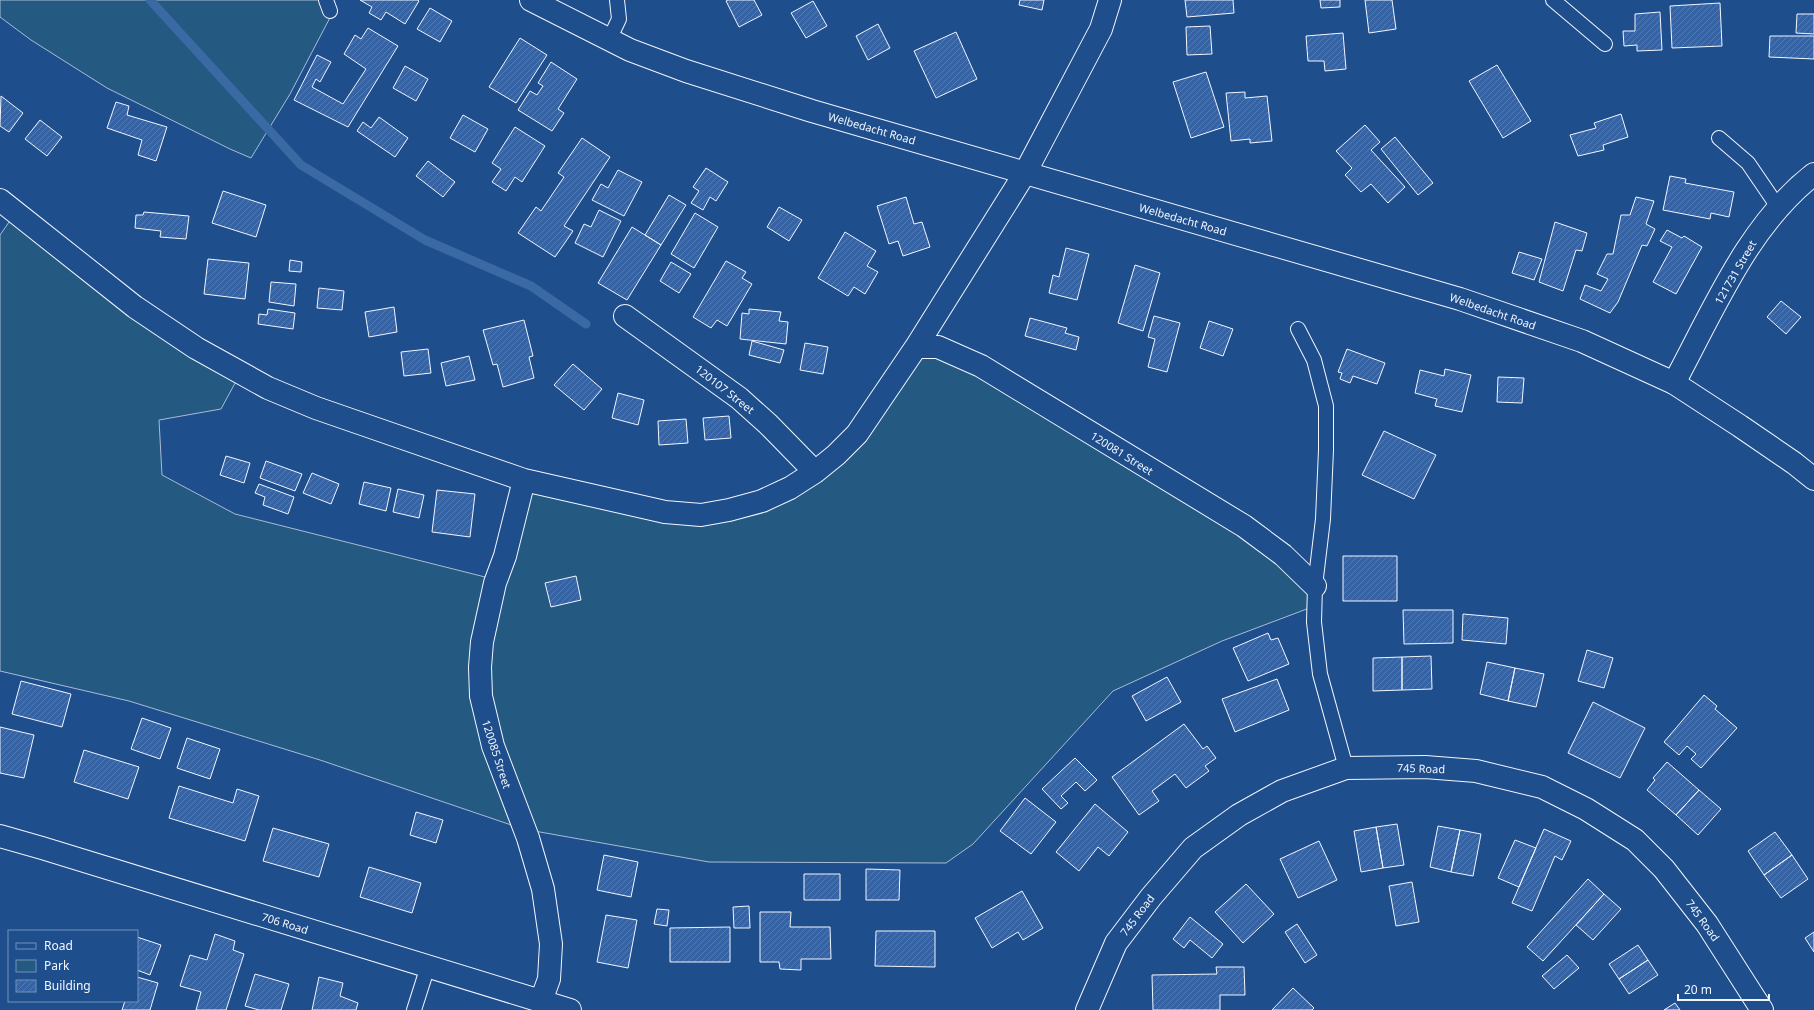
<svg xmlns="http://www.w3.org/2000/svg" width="1814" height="1010" viewBox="0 0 1814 1010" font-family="'Noto Sans',sans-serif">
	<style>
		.green { fill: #245a82; stroke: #a8bbd7 }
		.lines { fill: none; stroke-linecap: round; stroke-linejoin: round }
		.stream { stroke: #3b69a3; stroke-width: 9 }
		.building { fill: url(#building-hatch); stroke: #f2f6ff }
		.lane-casing { stroke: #f2f6ff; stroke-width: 16 }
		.street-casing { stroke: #f2f6ff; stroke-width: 24 }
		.secondary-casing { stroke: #f2f6ff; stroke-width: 24 }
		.lane { stroke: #1f4e8c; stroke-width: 14 }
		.street { stroke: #1f4e8c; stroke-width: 22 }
		.secondary { stroke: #1f4e8c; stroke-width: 22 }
		.labels { text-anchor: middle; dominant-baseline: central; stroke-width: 3; stroke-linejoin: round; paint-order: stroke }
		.street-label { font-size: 11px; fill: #f2f6ff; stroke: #1f4e8c }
	</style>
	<defs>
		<pattern id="building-hatch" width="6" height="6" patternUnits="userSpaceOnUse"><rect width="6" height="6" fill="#3563a3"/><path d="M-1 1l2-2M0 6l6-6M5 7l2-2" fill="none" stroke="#537ab1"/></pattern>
	</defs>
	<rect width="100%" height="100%" fill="#1f4e8c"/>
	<path class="green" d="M0,0H330L334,10L290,94L251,158L230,149L107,88L31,40L0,17Z
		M14,215L240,374L221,409L159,420L162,475L235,514L493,579L522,480L704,517L818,472L915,347L937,348L1242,529L1311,586L1312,607L1222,641L1113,691L973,844L946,863L709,862L523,829L320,760L129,701L0,671V235Z"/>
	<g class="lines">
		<path class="stream" d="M150,0L301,165L425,240L531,286L586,324"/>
	</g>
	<path class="building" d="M360,0H418L419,1L405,24L386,12L381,20L369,13L372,7Z
		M728,0H754L762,15L739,27L726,1Z
		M1020,0H1044L1042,10L1019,5Z
		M1185,0H1233L1234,13L1187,17Z
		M1320,0H1340V7L1321,8Z
		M1365,0H1392L1396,29L1369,33Z
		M813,1L827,26L806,38L791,13Z
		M1720,3L1722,46L1672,48L1670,6Z
		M430,8L452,21L440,42L417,29Z
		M1660,12L1662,50L1637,51V45L1624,46L1623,31H1635V14Z
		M1797,14H1814V34L1796,33Z
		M878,24L890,48L868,60L856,36Z
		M1210,26L1212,54L1187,55L1186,27Z
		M368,28L398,46L348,127L294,100L317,55L331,62L320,82L316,79L312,87L343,104L366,69L344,54L355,35L361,39Z
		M956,32L977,79L936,98L914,51Z
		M1343,33L1346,69L1325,71L1324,61H1308L1306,36Z
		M1770,36H1814V59L1769,57Z
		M520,38L547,55L516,103L489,87Z
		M551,62L577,79L558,109L564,113L552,131L518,110L530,91L537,95L543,86L538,83Z
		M1497,65L1531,121L1503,138L1469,81Z
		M405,66L428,79L416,101L393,88Z
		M1206,72L1224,127L1191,138L1173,82Z
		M1245,92V98L1267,96L1272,141L1250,143V139L1231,141L1226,93Z
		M1,96L23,113L9,132L0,126Z
		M116,102L129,106L127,115L167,127L156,161L138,155L142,140L107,128Z
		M1621,114L1628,137L1603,145L1604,150L1578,156L1570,135L1596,128L1594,123Z
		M463,115L488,129L475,152L450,138Z
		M379,117L408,138L395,157L357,131L363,122L371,128Z
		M40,120L62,137L47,156L25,139Z
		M1365,125L1380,142L1371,150L1405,187L1388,203L1371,184L1361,192L1345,175L1352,168L1336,151Z
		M515,127L545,146L522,182L515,177L506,191L492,182L501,169L492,163Z
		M1395,137L1433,183L1418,195L1381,149Z
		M582,138L610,157L564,226L573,231L555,257L518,233L536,207L541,211L564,177L558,173Z
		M428,161L455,182L443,197L416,176Z
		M706,168L728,182L716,201L710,197L703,210L691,203L699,191L693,187Z
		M618,170L642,182L624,216L592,200L601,184L608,188Z
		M1670,176L1686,179L1685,183L1734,192L1729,217L1711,213L1710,219L1663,210Z
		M223,191L266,205L256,237L212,223Z
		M669,195L686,205L661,245L645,235Z
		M906,197L914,224L922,222L930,247L903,256L898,241L889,244L877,206Z
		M1636,197L1654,201L1646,224L1655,229L1647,246L1642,245L1618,302L1610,313L1580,299L1585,285L1601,291L1608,279L1597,274L1607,254H1613L1621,215H1630Z
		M779,207L802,220L789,241L767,227Z
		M599,210L621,221L603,257L575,243L584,224L591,227Z
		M144,212L189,216L186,239L160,237L161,231L135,228L136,215H143Z
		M695,213L718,227L694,268L671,254Z
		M1555,222L1587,233L1582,251L1576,250L1563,291L1539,282Z
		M632,227L661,245L627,300L598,283Z
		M1667,230L1682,238L1684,236L1702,247L1676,294L1653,282L1672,247L1660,241Z
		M845,232L876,251L867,266L878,272L865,294L854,287L848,296L818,278Z
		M1066,248L1089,254L1077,300L1049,293L1053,275L1059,277Z
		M1519,252L1542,259L1534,280L1512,273Z
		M208,259L249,263L245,299L204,294Z
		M290,260L302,262L301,272L289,271Z
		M726,261L746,272L742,278L752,284L727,326L717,320L711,328L693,317Z
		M671,262L691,274L679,293L660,281Z
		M1135,265L1160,273L1143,331L1118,323Z
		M271,282L296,284L294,306L269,302Z
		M319,288L344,291L342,310L317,308Z
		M1781,301L1801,317L1786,334L1767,317Z
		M394,307L397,332L369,337L365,312Z
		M268,309L295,313L293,329L258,324L259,314L267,315Z
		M749,309L781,312L779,321L788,322L786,344L740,339L742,313L749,314Z
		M1154,316L1180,323L1167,372L1148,367L1155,339L1148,337Z
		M1030,318L1067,328L1065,333L1079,337L1076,350L1025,336Z
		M524,320L533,356L529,357L534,378L503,387L497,364L493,365L483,330Z
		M1209,321L1233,329L1223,356L1200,348Z
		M752,341L784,350L780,363L749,355Z
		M805,343L828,347L823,374L800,370Z
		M428,349L431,373L404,376L401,352Z
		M1347,349L1385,363L1377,384L1353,376L1350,383L1340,379L1342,373L1338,372Z
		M469,356L475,380L446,386L441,363Z
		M573,364L602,389L584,410L554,385Z
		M1445,369L1471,375L1462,412L1435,406L1437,399L1415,393L1420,370L1444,376Z
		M1498,377L1524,378L1522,403L1497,402Z
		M618,393L644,400L638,425L612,418Z
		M729,416L731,438L705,440L703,418Z
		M686,419L688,443L659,445L658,421Z
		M1384,431L1436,455L1414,499L1362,475Z
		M226,456L250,463L244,483L220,475Z
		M266,461L302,474L295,491L260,478Z
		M312,473L339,484L331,504L303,493Z
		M364,482L391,488L386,511L359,504Z
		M259,484L294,497L288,514L263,505L265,497L255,493Z
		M398,489L424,495L419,518L393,512Z
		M437,490L475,494L470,537L432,532Z
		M1343,556H1397V601H1343Z
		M576,576L581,600L551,607L545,583Z
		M1403,610H1453V643L1404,644Z
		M1463,614L1508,618L1506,644L1462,640Z
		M1268,633L1271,640L1278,638L1289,664L1248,681L1233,648Z
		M1587,650L1613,658L1604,688L1578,681Z
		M1431,656L1432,689L1402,690V657Z
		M1402,657V690L1373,691V658Z
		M1487,662L1515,668L1508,701L1480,694Z
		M1515,668L1544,674L1536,707L1508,701Z
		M1167,677L1181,702L1146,721L1132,696Z
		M1277,679L1289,710L1235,732L1222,699Z
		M21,681L71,694L62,727L12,714Z
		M1704,695L1717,706L1715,709L1737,728L1701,768L1691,759L1696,754L1687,746L1679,755L1664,742Z
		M1593,702L1645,728L1620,778L1568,753Z
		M142,718L171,728L160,759L131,749Z
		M1184,724L1203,749L1207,746L1216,758L1205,766L1209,771L1186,788L1175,774L1152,791L1159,801L1139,815L1112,777Z
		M0,727L34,735L24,778L0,773Z
		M187,738L220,749L210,779L177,768Z
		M84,750L139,767L128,799L74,782Z
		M1075,758L1097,780L1085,791L1076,782L1061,796L1068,803L1061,809L1042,789Z
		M1667,762L1699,790L1676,815L1647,790L1655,780L1653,778Z
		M179,786L233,803L237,789L259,796L245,841L169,818Z
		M1699,790L1721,809L1698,835L1676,815Z
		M1025,798L1056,822L1031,854L1000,831Z
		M1095,804L1128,832L1109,856L1098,847L1079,871L1056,852Z
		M416,812L443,820L436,843L410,835Z
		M1397,824L1404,865L1383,868L1376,827Z
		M1438,826L1460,830L1451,872L1430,867Z
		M1376,827L1383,868L1361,872L1354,831Z
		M273,828L329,844L319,877L263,861Z
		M1544,829L1571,841L1562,860L1555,856L1532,911L1512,903Z
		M1460,830L1481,834L1473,876L1451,872Z
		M1775,832L1792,855L1764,875L1748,851Z
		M1515,840L1536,848L1519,887L1498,878Z
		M1319,841L1337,880L1298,898L1280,859Z
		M604,855L638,862L631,897L597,890Z
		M1792,855L1808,879L1781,898L1764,875Z
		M369,867L421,883L412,913L360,897Z
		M866,869L900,870L899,900H866Z
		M804,874H840V900H804Z
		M1588,879L1604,894L1543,961L1527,947Z
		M1412,882L1419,922L1396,926L1389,886Z
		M1246,884L1274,914L1243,943L1215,912Z
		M1022,891L1043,928L1023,940L1018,932L992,948L975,918Z
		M1604,894L1621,909L1593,940L1576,925Z
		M749,906L750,928H734L733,907Z
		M657,909L669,910L667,926L654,924Z
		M760,912H791L790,927H830L831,959H801V970L780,969L779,962H760Z
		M606,915L637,920L628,968L597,962Z
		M1190,917L1223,944L1212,958L1190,940L1184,948L1173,939Z
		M1297,924L1317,955L1305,963L1285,932Z
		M730,927V962H670V928Z
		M876,931H935V967L875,966Z
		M1814,932V952L1805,938Z
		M215,934L235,941L233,950L244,954L226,1010H196L201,992L180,986L190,955L207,960Z
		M137,937L161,945L150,975L137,970Z
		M1638,945L1648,960L1619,979L1609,964Z
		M1567,955L1579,968L1554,989L1542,976Z
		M1648,960L1658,975L1629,994L1619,979Z
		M1216,967H1244L1245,995H1220V1010H1153L1152,975L1217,974Z
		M255,974L289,984L281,1010H259L245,1006Z
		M137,977L158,983L150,1010H122L125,1001H137Z
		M319,977L343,983L340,996L358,1003L356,1010H312Z
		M1293,988L1314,1008L1312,1010H1272Z
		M1675,1003L1680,1010H1664Z"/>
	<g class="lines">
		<g class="lane-casing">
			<path id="lane" d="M326,0L330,11
				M1553,0L1605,44
				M609,40L619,19L617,0
				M1719,138L1748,163L1778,207
				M1298,329L1314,360L1326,406V450L1323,519L1315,586L1314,622L1320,674L1346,768
				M414,1010L428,966"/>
		</g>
		<g class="street-casing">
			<path id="street" d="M0,200L135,307L196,348L268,388L316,408L524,480L665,512L701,515L729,510L762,501L790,488L815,472L836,455L857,434L916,347L1025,173L1101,29L1110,0
				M625,316L739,398L768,424L815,472
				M916,347H938L981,366L1244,526L1283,555L1315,586
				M1674,383C1713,311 1748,225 1814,174
				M524,480L505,556L495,583L482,642L480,667L481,696L493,746L528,838L543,889L551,944L549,979L541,1001
				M0,836L42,848L570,1010
				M1087,1010L1116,943L1151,897L1193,848L1239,815L1282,791L1346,768L1425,767L1476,771L1542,787L1586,809L1635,840L1664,869L1707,924L1762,1010"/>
		</g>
		<g class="secondary-casing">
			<path id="secondary" d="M531,0L630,50L686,71L812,111L1460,299L1582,341L1674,383L1740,426L1794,463L1814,479"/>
		</g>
		<use href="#lane" class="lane"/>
		<use href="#street" class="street"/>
		<use href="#secondary" class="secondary"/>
	</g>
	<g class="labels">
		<g class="street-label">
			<text transform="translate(872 128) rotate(16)">Welbedacht Road</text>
			<text transform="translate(1183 219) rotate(16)">Welbedacht Road</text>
			<text transform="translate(1735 272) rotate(-60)">121731 Street</text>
			<text transform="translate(1493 311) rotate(19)">Welbedacht Road</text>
			<text transform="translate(725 389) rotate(38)">120107 Street</text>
			<text transform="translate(1122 453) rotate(32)">120081 Street</text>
			<text transform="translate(497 754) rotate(72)">120085 Street</text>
			<text transform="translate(1421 768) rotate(2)">745 Road</text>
			<text transform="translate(1137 915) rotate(-53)">745 Road</text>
			<text transform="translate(1703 920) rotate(54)">745 Road</text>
			<text transform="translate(285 923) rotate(17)">706 Road</text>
		</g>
	</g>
	<rect x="8" y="930" width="130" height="72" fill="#1f4e8c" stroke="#7391ba"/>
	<rect x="16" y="943" width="20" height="6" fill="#1f4e8c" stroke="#7391ba"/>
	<text x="44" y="950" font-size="12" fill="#f2f6ff">Road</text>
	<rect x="16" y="960" width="20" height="12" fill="#245a82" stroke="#7391ba"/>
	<text x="44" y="970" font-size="12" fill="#f2f6ff">Park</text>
	<rect x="16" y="980" width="20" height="12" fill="url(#building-hatch)" stroke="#7391ba"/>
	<text x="44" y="990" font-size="12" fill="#f2f6ff">Building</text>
	<path d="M1678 994v6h91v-6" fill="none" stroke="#f2f6ff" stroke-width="2"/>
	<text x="1684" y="994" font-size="12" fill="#f2f6ff" stroke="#1f4e8c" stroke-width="3" paint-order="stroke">20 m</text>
</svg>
